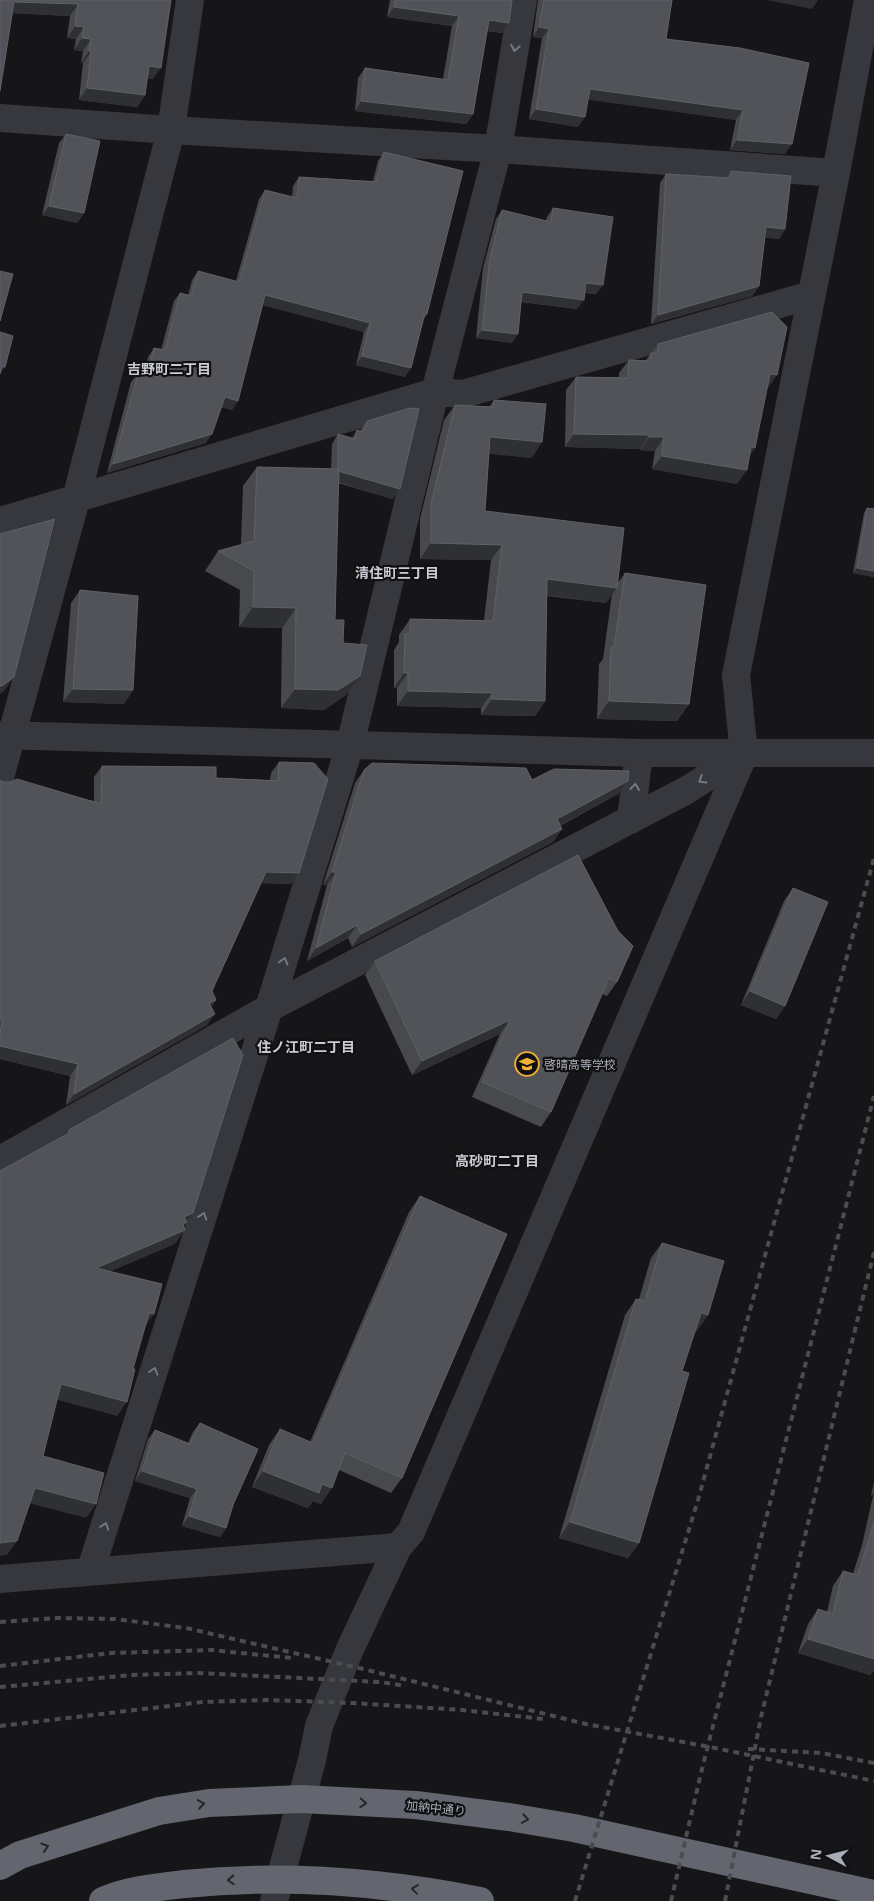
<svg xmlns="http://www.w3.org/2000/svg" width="874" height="1901" viewBox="0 0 874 1901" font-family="'Noto Sans','Noto Sans JP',sans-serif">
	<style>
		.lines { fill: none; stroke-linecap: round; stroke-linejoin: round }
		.minor { stroke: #37383d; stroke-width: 28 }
		.highway { stroke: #63666e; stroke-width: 28 }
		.rail { stroke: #4a4c52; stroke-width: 4; stroke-dasharray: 6 5; stroke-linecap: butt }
		.wall { fill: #47494d }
		.shaded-wall { fill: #2f3033 }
		.building { fill: #525359; stroke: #5f6168 }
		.oneway { stroke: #757881 }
		.oneway2 { stroke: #26262a }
		.labels { text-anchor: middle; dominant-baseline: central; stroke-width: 4.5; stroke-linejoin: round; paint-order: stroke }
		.poi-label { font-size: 12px; fill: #a8adb8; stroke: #111113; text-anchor: start }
		.street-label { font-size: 12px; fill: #a8adb8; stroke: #111113 }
		.neighbourhood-label { font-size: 14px; font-weight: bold; fill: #c9ccd4; stroke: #111113 }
	</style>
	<rect width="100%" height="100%" fill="#161618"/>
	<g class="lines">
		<path class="minor" d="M0,118L171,130L498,149L836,173
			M0,521L435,392L463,394L811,295
			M0,735L639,753H874
			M0,778L76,499L171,130L190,0
			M631,820L639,753
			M0,1160L269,1008L687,790L744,754
			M90,1572L269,1008L350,745L435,392L498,149L523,0
			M0,1579L398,1547
			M274,1901L312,1760L319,1726L350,1649L398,1547L411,1532L744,754L736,675L836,173L868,0"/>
		<path class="highway" d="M0,1866L20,1855L159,1811L209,1803L301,1799L416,1805L509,1817L574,1828L874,1894
			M103,1901C127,1890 158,1887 184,1884C282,1874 384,1882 480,1901"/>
		<path class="rail" d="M0,1622L57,1618L115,1619L186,1628L359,1668L586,1724L710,1747L874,1781
			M0,1666L111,1653L211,1650L292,1658
			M0,1687L131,1675L198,1673L380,1682L406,1686
			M0,1726L203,1702L268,1700L353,1703L462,1710L543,1719
			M748,1749L821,1753L874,1763
			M575,1901L698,1500L874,858
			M671,1901L702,1769L874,1096
			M725,1901L761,1717L874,1252"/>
	</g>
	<path class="wall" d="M0,0H171L153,79L147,78L145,95L137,107L79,100L83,63H81L83,51L74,50L76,39L67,38L70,16L12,13L0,91Z
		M390,0H512L502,33L487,31L473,114L466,124L355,111L358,78L365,68L443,79L452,26L387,17Z
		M538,0H672L666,39L740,48L785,154L730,150L736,120L588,99L578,127L529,119L542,38L533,37Z
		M66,134L84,213L77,223L42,215L59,143Z
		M384,152L427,314L423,320L405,377L356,365L364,332L263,305L232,410L221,407L206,443L107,473L131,382L138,374L144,375L148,357L154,348L161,350L174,301L180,293L188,295L192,280L198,271L236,281L259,199L265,190L292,197L293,186L299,177L373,181L378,161Z
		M731,171L785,229L779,239L765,237L759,286L752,296L651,324L660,183L666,174L726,178Z
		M553,208L596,294L585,293L577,309L521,302L512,343L476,338L483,268L496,219L502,210L546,221L547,217Z
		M658,344L768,388H767L749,457L737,484L652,469L655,451L640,450V449L565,447L566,390L576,377H619V373L629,360L645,361Z
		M494,400L532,458L489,453L485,511L617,584L625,573L689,704L677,721L597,719L599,664L603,659L612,594L606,603L547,596L545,701L535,716L481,715V708L397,706V688H394V650L399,642V635L410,619L484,620L491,560L420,559V519L444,420L455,405L489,407Z
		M367,421L393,499L338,483L335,620L343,643L346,695L324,710L281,708L282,628L239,627L240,590L205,571L218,551L241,545L243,486L257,467L331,469L332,444L338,434L352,438L357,430L360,431Z
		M867,508L874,577L853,573L864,513Z
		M80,590L133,690L124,704L63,702L71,603Z
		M279,762L299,873L291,884L261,883L212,991L216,1000L211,1007L207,1025L66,1105L70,1076L0,1059V780L3,782L94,801V777L102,766L216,778L270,780L271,773Z
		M364,770L532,780L628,781L618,794L560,826L562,829L553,842L352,947L348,938L307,961L327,885H323L355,783Z
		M578,855L617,982L607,996L602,994L551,1112L541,1127L472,1097L500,1034L412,1075L365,975L375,961Z
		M793,888L785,1006L776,1019L741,1005L784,901Z
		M420,1196L402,1478L391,1493L339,1470L321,1504L313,1501L308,1508L252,1487L269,1445L280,1429L310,1442L409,1212Z
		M662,1243L697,1331L695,1330L682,1371L639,1543L628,1558L559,1538L625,1315L636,1299H639L651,1258Z
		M200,1423L233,1505L226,1528L220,1537L182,1526L190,1498L135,1481L148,1439L155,1430L188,1443L193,1432Z
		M874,1482V1670L870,1675L798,1653L808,1624L818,1609L827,1612L833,1586L843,1571L853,1574L862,1545L873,1496H871Z"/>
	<path class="shaded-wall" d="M767,0H818L812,9Z
		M14,2L78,4L70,16L6,13Z
		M394,7L459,16L452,26L387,17Z
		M489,20L509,23L502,33L482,30Z
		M75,26L84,27L76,39L67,38Z
		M539,27L549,29L542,38L533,37Z
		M82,38L91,39L83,51L74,50Z
		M89,51L91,52L83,63H81Z
		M149,66L161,68L153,79L141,77Z
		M87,88L145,95L137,107L79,100Z
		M590,89L743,110L736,120L583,99Z
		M361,101L473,114L466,124L355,111Z
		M536,109L585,117L578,127L529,119Z
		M737,140L792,144L785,154L730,150Z
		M49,206L84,213L77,223L42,215Z
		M766,227L785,229L779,239L759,237Z
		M586,283L603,285L596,294L580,292Z
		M759,286L752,296L651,324L658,315Z
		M522,292L584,300L577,309L516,301Z
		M265,295L370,323L364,332L259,304Z
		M482,330L518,334L512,343L476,338Z
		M362,356L411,368L405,377L356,365Z
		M2,367H5L0,374Z
		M770,374L777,375L768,388L760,387Z
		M225,397L238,401L232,410L218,406Z
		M212,434L206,443L107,473L113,464Z
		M574,434L649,435L640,449L565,447Z
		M490,437L542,442L532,458L479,453Z
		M649,437H664L655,451L640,450Z
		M751,447L755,448L746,461Z
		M662,456L747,470L737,484L652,469Z
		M338,471L400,489L393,499L331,480Z
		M431,543L502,545L491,560L420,559Z
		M857,568L874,571V577L853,573Z
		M547,579L617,588L606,603L537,594Z
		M253,607L296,608L282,628L239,627Z
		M404,673H408L397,688H394Z
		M360,676L346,695L324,710L281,708L295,689Z
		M14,677L5,690L0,694V686Z
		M73,689L133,690L124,704L63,702Z
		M408,691L492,693L481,708L397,706Z
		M492,699L545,701L535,716L481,715Z
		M609,701L689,704L677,721L597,719Z
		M628,781L618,794L548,832L557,819Z
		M562,829L553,842L352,947L361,934Z
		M266,872L299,873L291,884L258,883Z
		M332,872H336L327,885H323Z
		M357,925L348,938L307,961L316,948Z
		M750,991L785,1006L776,1019L741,1005Z
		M216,1000L209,1011V1003Z
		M215,1014L207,1025L66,1105L74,1094Z
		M510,1020L500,1034L412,1075L422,1061Z
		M0,1046L78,1064L70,1076L0,1059Z
		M193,1213L180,1232L185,1230L175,1244L86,1282L96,1268L184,1217Z
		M149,1313L154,1314L144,1328Z
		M701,1313L708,1315L697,1331L690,1329Z
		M61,1384L127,1402L117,1416L51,1398Z
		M142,1471L197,1489L190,1498L135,1481Z
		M263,1471L322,1484L332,1488L321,1504L313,1501L308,1508L252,1487Z
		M35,1488L96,1504L86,1518L25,1502Z
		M874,1491V1496H871Z
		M189,1516L226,1528L220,1537L182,1526Z
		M570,1522L639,1543L628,1558L559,1538Z
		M17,1541L7,1555L0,1556V1543Z
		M808,1639L874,1659V1670L870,1675L798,1653Z"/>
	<path class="building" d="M0,0H171L161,68L149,66L145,95L87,88L91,52L89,51L91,39L82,38L84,27L75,26L78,4L14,2L0,91Z
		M395,0H512L509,23L489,20L473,114L361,101L365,68L448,80L459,16L394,7Z
		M544,0H672L666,39L740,48L809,63L792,144L737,140L743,110L590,89L585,117L536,109L549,29L539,27Z
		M66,134L100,141L84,213L49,206Z
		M384,152L463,171L427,314L425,313L411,368L362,356L370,323L265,295L238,401L225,397L212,434L113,464L138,374L147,376L154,348L165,350L180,293L191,296L198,271L239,282L265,190L297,198L299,177L376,182Z
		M731,171L791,176L785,229L766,227L759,286L658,315L666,174L730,178Z
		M553,208L613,217L603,285L586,283L584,300L522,292L518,334L482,330L490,259L502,210L551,222Z
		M0,271L13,274L0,321Z
		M772,312L787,327L777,375L770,374L755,448L751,447L747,470L662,456L664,437H649V435L574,434L576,377L628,378L629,360L650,361L651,353H658V344Z
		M0,332L13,336L5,367H2L0,374Z
		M494,400L546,404L542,442L490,437L485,511L624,528L617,588L547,579L545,701L492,699V693L408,691V673H404L405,634H410V619L493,621L502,545L431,543V504L455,405L493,407Z
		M410,408L419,409L400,489L338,471L339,469H338V434L355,439L357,430L363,432L367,421Z
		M257,467L339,469L335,620H344L343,643L367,645L360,676L338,690L295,689L296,608L253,607L254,571L218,551L254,541Z
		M867,508L874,509V571L857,568Z
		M55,519L14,677L2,686H0V534Z
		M625,573L706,585L689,704L609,701L611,647H614Z
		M80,590L138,596L133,690L73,689Z
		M279,762L314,763L328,779L299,873L266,872L212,991L216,1000L209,1003L215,1014L74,1094L78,1064L0,1046V1032L3,1020L0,1019V780L3,782H11L17,779L101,804L102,766L216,767V778L278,781Z
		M372,763L526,768L532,780L554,769L629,771L628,781L557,819L562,829L361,934L357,925L316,948L336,872H332L364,770Z
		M578,855L618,931L633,946L617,982L609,978L551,1112L482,1082L510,1020L422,1061L375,961Z
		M793,888L828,902L785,1006L750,991Z
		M233,1038L243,1055L193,1213L184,1217L187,1222L183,1224L185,1230L96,1268L162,1284L154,1314L149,1313L133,1369H135L127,1402L61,1384L43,1456L104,1473L96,1504L35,1488L17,1541L0,1543V1171L69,1133V1130Z
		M420,1196L507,1234L402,1478L345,1453L332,1488L322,1484L319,1493L263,1471L280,1429L313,1443Z
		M662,1243L724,1261L708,1315L701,1313L682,1371L689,1373L639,1543L570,1522L636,1299L645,1301Z
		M200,1423L258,1449L233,1505L226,1528L189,1516L197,1489L142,1471L155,1430L190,1444Z
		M874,1522V1659L808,1639L818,1609L833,1614L843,1571L858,1575Z"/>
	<defs><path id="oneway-chevron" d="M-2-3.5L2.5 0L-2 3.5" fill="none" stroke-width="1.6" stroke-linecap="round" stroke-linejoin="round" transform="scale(1.25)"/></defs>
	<g class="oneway">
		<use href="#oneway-chevron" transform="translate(515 48) rotate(100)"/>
		<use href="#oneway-chevron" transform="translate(702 780) rotate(148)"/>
		<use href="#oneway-chevron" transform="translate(635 787) rotate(-83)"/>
		<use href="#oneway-chevron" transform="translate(284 961) rotate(-73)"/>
		<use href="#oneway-chevron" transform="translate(203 1216) rotate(-72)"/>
		<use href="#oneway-chevron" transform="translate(154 1371) rotate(-72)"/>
		<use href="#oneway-chevron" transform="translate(105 1526) rotate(-72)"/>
	</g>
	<g class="oneway2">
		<use href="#oneway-chevron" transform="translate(363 1803) rotate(3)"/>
		<use href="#oneway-chevron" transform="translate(201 1804) rotate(-9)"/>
		<use href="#oneway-chevron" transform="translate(525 1819) rotate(10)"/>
		<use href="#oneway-chevron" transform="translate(45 1847) rotate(-18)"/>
		<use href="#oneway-chevron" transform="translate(231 1880) rotate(178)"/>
		<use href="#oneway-chevron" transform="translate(415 1889) rotate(-173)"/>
	</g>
	<defs>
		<g id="school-ring" transform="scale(1.25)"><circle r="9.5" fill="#111113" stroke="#f2b134" stroke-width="1.5"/><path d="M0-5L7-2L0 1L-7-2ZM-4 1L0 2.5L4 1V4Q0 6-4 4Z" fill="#f2b134"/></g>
	</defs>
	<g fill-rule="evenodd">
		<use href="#school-ring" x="527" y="1064"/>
	</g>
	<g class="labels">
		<g class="poi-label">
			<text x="544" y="1064">啓晴高等学校</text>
		</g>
		<g class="street-label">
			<text transform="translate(436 1808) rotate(6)">加納中通り</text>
		</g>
		<g class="neighbourhood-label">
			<text x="169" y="368">吉野町二丁目</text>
			<text x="397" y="572">清住町三丁目</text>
			<text x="306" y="1046">住ノ江町二丁目</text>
			<text x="497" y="1160">高砂町二丁目</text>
		</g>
	</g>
	<g transform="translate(829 1856) rotate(277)" stroke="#111113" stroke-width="4" paint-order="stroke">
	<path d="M0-4L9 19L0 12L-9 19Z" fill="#a8adb8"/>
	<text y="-8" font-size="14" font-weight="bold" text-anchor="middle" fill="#a8adb8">N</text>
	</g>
</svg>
